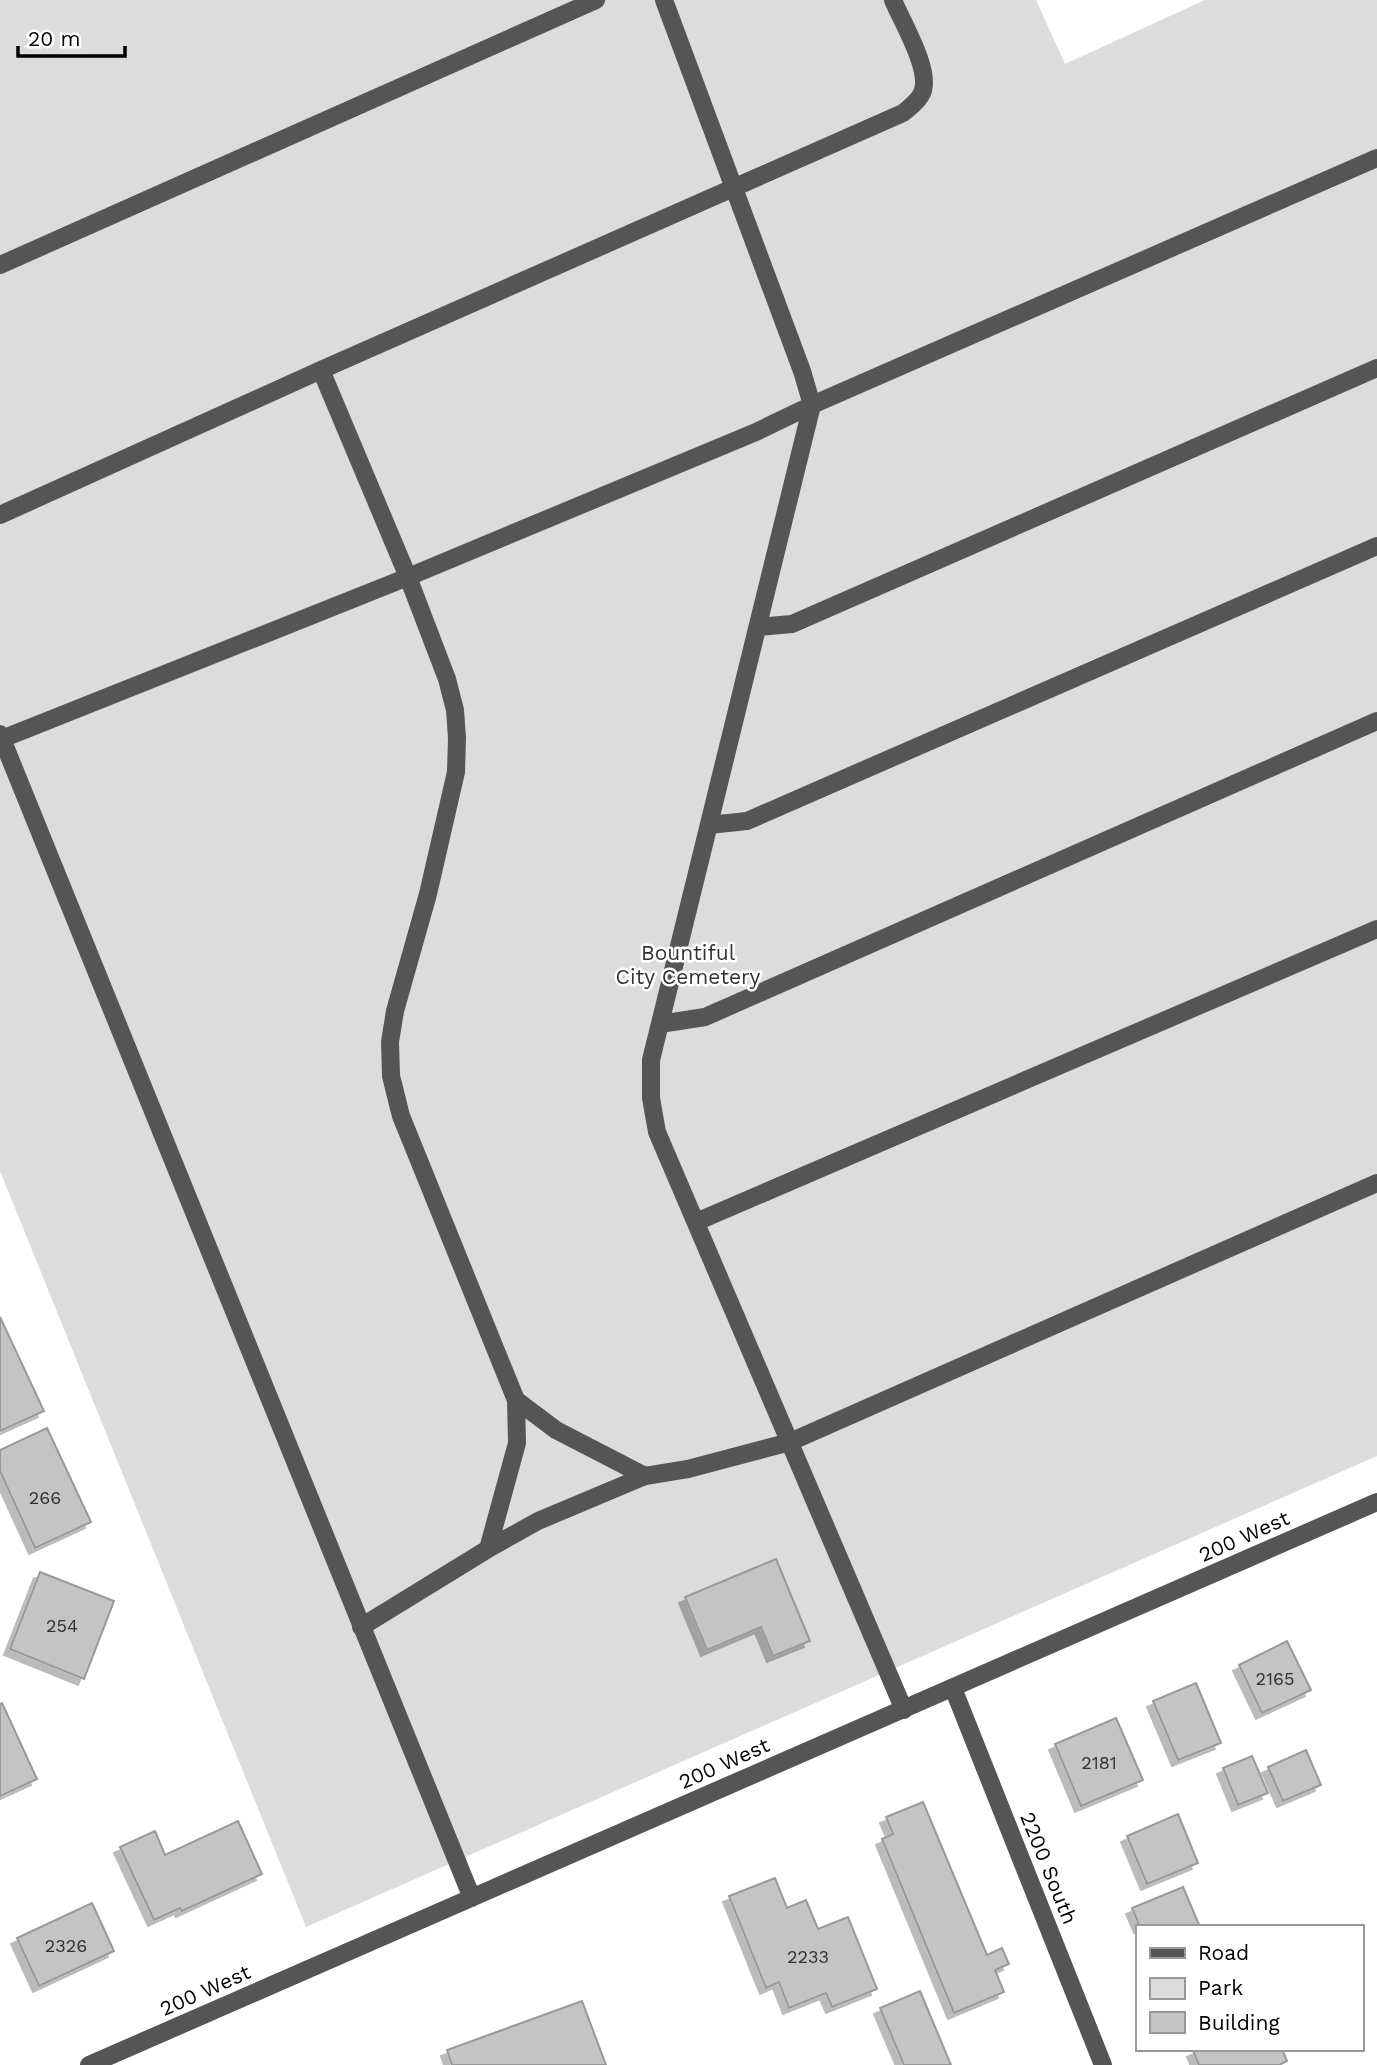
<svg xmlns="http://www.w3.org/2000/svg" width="1377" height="2065" viewBox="0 0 1377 2065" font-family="'Work Sans',sans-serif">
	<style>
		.green { fill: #dcdcdc }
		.building { fill: #c4c4c4; stroke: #999; stroke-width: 2; filter: url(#shadow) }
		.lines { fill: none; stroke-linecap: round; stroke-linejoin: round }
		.minor { stroke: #555; stroke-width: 18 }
		.labels { text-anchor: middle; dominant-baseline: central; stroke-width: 5; stroke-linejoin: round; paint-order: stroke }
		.number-label { font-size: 18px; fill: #313131 }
		.park-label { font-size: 21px; fill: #333; stroke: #fff }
		.street-label { font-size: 21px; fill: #000; stroke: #fff }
	</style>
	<defs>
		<filter id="shadow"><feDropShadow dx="-6" dy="6" stdDeviation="0" flood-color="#0004"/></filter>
	</defs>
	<rect width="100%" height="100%" fill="#fff"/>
	<path class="green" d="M0,0H1036L1065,64L1205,0H1377V1456L306,1927L0,1171Z"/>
	<path class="building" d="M0,1317L44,1411L0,1431Z
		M47,1428L91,1522L35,1548L0,1471V1450Z
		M776,1559L810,1641L773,1656L761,1627L707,1650L685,1597Z
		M40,1572L114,1601L84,1679L10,1649Z
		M1287,1641L1311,1690L1262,1713L1239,1665Z
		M1196,1683L1221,1743L1178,1760L1153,1701Z
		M2,1703L37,1779L0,1796V1704Z
		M1116,1718L1143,1780L1081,1806L1055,1744Z
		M1306,1750L1321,1785L1283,1801L1268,1767Z
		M1252,1756L1268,1793L1238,1805L1223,1768Z
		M923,1802L987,1955L1002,1948L1009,1964L995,1970L1004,1992L954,2013L882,1839L893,1834L886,1817Z
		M1178,1814L1198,1863L1147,1884L1127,1836Z
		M238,1821L262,1874L182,1911L180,1908L154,1920L120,1847L155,1831L165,1855Z
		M775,1878L787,1908L806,1900L818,1929L848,1917L877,1989L832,2007L826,1993L789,2008L779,1982L766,1988L729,1896Z
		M1183,1887L1200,1927H1140L1132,1908Z
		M92,1903L114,1951L39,1986L17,1938Z
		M920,1991L951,2065H904L880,2008Z
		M582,2001L606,2065H452L447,2050Z
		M1197,2049H1282L1287,2061L1279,2065H1199L1193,2051Z"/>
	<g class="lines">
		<path class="minor" d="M664,0L802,371L812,405L651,1060V1098L657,1132L904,1710
			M0,265L596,0
			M321,370L408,577L447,679L455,710L457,738L456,772L428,894L395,1011L390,1042L391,1076L401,1116L516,1400L517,1443L488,1549L361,1627
			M0,515L321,370L903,113C910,107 918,102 922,93C932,71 902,22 893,0
			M758,627L792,624L1377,368
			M0,734L472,1898
			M2,739L408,577L756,432L812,405L1377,158
			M709,825L747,821L1377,546
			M660,1024L705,1017L1377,721
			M696,1222L1377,929
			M516,1400L556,1430L645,1476L688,1469L790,1442L1377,1183
			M488,1549L538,1521L645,1476
			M953,1688L1103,2065
			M89,2065L1377,1502"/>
	</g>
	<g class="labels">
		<g class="number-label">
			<text x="45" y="1497">266</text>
			<text x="62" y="1625">254</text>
			<text x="1275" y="1678">2165</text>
			<text x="1099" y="1762">2181</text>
			<text x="66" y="1945">2326</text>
			<text x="808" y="1956">2233</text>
		</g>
		<g class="park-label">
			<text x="688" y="952">Bountiful<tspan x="688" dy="24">City Cemetery</tspan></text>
		</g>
		<g class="street-label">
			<text transform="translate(1244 1536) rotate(-24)">200 West</text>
			<text transform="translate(724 1763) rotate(-24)">200 West</text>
			<text transform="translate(1049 1868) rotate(68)">2200 South</text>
			<text transform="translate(205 1990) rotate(-24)">200 West</text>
		</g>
	</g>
	<rect x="1136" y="1925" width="228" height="126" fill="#ffffff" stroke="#999999" stroke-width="2"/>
	<rect x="1150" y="1948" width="35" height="10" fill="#555555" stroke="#999999" stroke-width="2"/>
	<text x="1198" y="1960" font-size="21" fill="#000000">Road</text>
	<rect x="1150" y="1978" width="35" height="21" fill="#dcdcdc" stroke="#999999" stroke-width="2"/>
	<text x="1198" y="1995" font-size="21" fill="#000000">Park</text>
	<rect x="1150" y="2012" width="35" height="21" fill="#c4c4c4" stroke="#999999" stroke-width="2"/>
	<text x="1198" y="2030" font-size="21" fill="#000000">Building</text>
	<path d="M18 46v10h107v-10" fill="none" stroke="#000000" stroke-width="3.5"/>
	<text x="28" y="46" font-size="21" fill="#000000" stroke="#ffffff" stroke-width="5" paint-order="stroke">20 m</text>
</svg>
